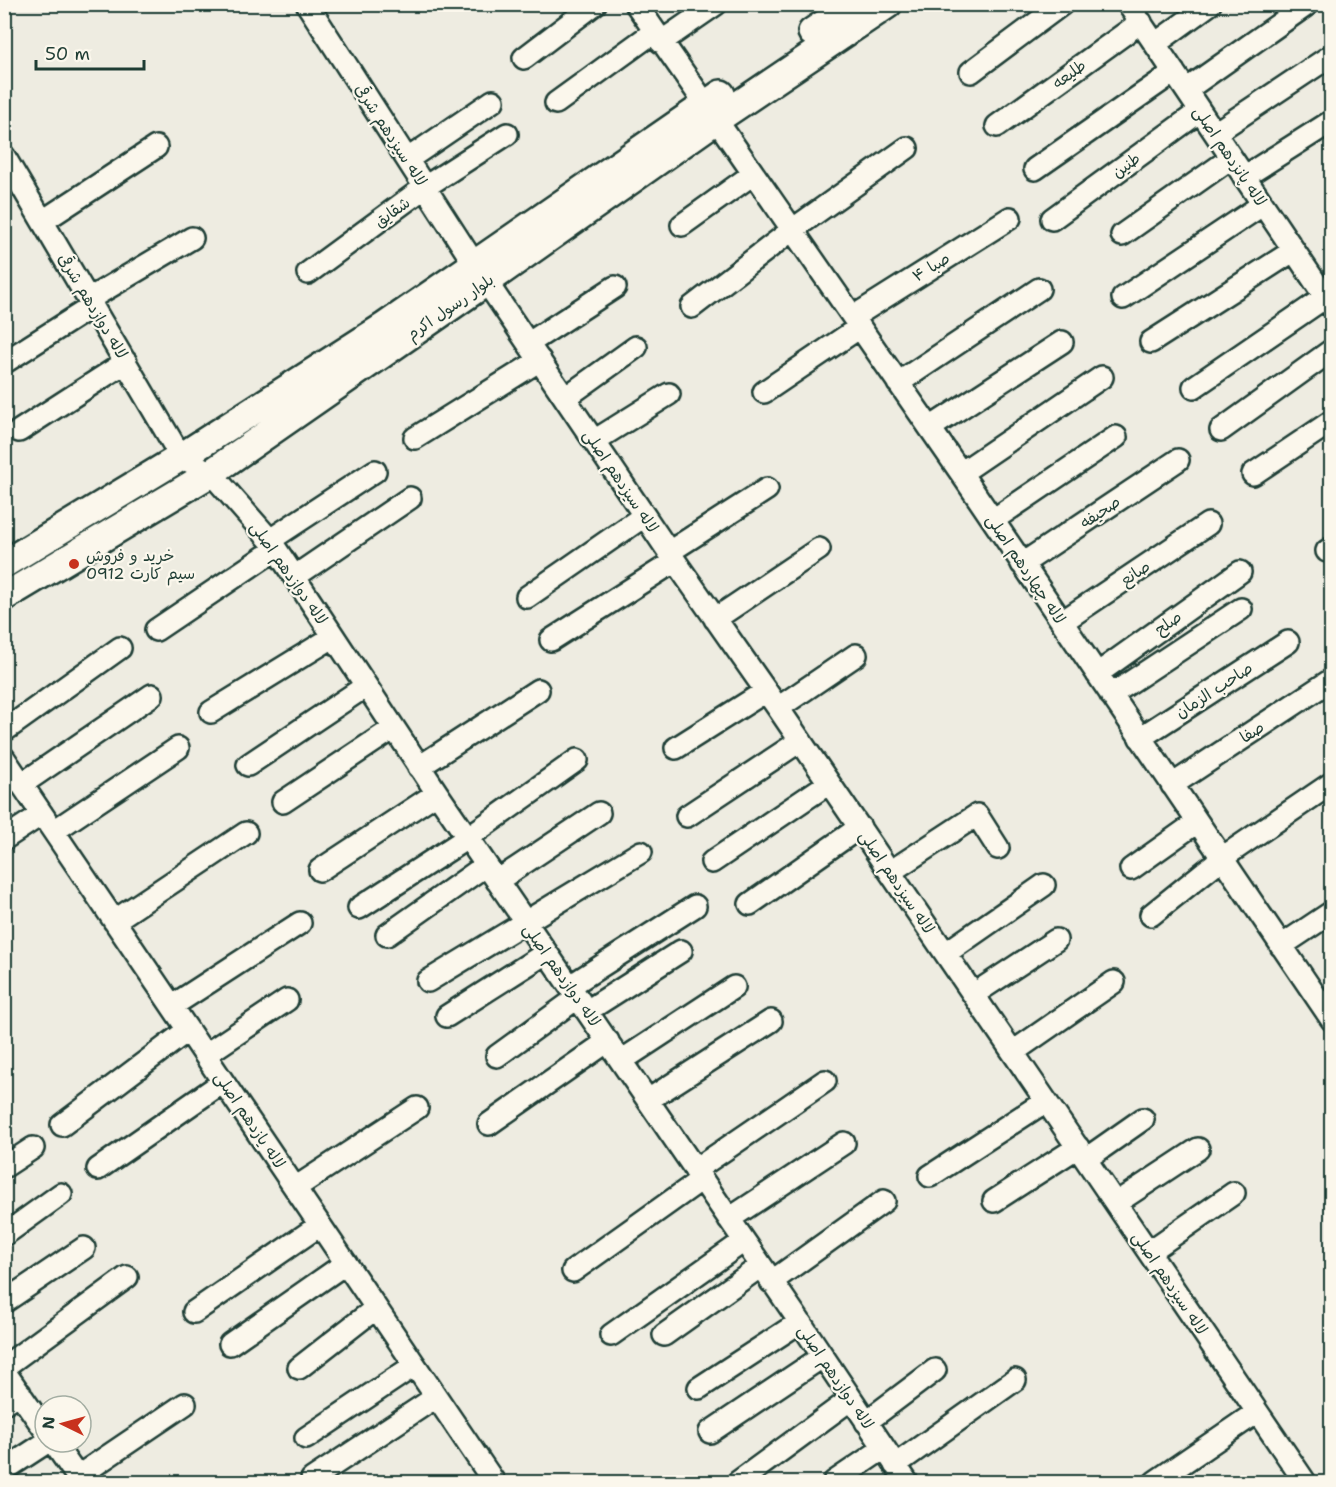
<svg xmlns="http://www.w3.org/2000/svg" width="1336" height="1487" viewBox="0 0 1336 1487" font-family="'Shantell Sans','Playpen Sans Arabic',sans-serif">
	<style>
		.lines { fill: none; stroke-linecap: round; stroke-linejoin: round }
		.minor-casing { stroke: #1f3d34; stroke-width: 26 }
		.major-casing { stroke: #1f3d34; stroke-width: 32 }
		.minor { stroke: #fbf7ec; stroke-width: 21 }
		.major { stroke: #fbf7ec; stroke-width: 27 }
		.poi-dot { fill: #c8321e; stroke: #fbf7ec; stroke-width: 2 }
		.labels { text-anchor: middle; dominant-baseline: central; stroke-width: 4.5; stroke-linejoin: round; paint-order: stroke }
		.street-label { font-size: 16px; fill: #1f3d34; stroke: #fbf7ec }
		.poi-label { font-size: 16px; fill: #1f3d34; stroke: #fbf7ec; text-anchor: start }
	</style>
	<rect width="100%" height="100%" fill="#eeece1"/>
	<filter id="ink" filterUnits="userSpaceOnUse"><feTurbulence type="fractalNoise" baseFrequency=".0167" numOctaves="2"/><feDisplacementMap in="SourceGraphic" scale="12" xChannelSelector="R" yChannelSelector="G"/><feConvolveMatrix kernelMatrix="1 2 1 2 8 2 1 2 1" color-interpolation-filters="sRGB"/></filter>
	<g filter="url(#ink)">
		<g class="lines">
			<g class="minor-casing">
				<path id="minor" d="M307,4L475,265L675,561L778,708L1046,1101L1305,1482
					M636,4L961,473L1332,1020
					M1128,4L1332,307
					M661,42L716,4
					M1155,44L1210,4
					M524,58L595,4
					M971,72L1062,4
					M1186,90L1308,4
					M556,103L654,32
					M997,126L1141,22
					M1215,133L1329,57
					M4,156L181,457L211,473L270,540L437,793L800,1322L907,1482
					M408,159L493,101
					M1035,169L1174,72
					M1244,177L1332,121
					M1052,219L1200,111
					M43,221L156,147
					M682,225L753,174
					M1122,235L1231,158
					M308,273L425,187L507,134
					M1123,298L1262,205
					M89,299L192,238
					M692,307L792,230L907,148
					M853,317L1010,218
					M1151,342L1293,251
					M529,343L615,287
					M5,362L93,306
					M898,383L1039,289
					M1194,387L1324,298
					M764,392L860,327
					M565,398L636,347
					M930,428L1062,342
					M1221,430L1332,350
					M19,431L126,362
					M415,438L540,360
					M594,441L669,394
					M961,473L1102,377
					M1253,474L1332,421
					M993,520L1116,437
					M270,540L375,471
					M1327,551L1332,548
					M669,552L767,489
					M1022,564L1178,460
					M294,577L410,498
					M527,597L644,516
					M715,619L819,549
					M1062,622L1208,524
					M156,630L276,549
					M551,640L675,561
					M1097,674L1240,572
					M1111,695L1241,609
					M778,708L856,655
					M211,712L333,637
					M4,731L120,648
					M1140,738L1288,642
					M676,748L766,691
					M4,758L494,1482
					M248,765L366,686
					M419,767L538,690
					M22,784L152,695
					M1172,785L1331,680
					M283,802L394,728
					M687,816L800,741
					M54,831L178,748
					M4,839L42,814
					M712,862L829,783
					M1131,869L1197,822
					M320,870L437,793
					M890,872L977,815L998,848
					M497,881L599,813
					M750,904L860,827
					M359,908L467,838L577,760
					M1151,915L1222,858L1332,783
					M114,921L246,833
					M387,935L486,865
					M1281,946L1332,912
					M946,953L1044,885
					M428,981L641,852
					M570,986L695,906
					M974,994L1056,940
					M172,1006L300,923
					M587,1011L681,951
					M447,1016L546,953
					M1013,1052L1114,982
					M205,1055L287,1000
					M497,1056L577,998
					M621,1061L734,987
					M648,1100L771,1021
					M489,1124L608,1041
					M62,1125L188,1030
					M1086,1159L1143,1119
					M4,1167L33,1148
					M98,1169L223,1082
					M695,1170L825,1081
					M930,1176L1046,1101
					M295,1188L417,1108
					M994,1201L1078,1147
					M1116,1203L1198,1149
					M729,1219L844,1143
					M4,1235L61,1194
					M1149,1252L1234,1193
					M573,1271L702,1179
					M771,1282L884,1201
					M4,1302L84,1248
					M194,1312L320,1225
					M611,1335L744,1241
					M664,1335L761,1266
					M230,1344L346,1263
					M4,1367L127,1277
					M299,1368L376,1308
					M4,1371L45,1430
					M699,1388L800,1322
					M4,1403L20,1393
					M866,1422L935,1370
					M710,1432L822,1357
					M306,1438L415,1365
					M53,1442L81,1482
					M895,1465L1015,1380
					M4,1470L47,1442
					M77,1477L185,1404
					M312,1479L436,1397
					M738,1482L851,1399
					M834,1482L884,1448
					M1155,1482L1257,1412"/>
			</g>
			<g class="major-casing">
				<path id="major" d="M812,32L854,4
					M4,564L181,457L385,326L721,94
					M4,597L211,473L486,282L716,120L888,4"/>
			</g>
			<use href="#minor" class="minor"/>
			<use href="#major" class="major"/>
		</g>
	</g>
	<circle class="poi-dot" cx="74" cy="564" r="6"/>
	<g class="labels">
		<g class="street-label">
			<text transform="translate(1069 74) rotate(-36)">طلیعه</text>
			<text transform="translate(391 135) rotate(57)">لاله سیزدهم شرقی</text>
			<text transform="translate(1230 156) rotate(56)">لاله پانزدهم اصلی</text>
			<text transform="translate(1126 165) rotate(-36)">طنین</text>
			<text transform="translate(392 212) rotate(-36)">شقایق</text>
			<text transform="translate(931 267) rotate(-32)">صبا ۴</text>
			<text transform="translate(93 306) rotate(59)">لاله دوازدهم شرقی</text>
			<text transform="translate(450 307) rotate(-35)">بلوار رسول اکرم</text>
			<text transform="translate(621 481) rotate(56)">لاله سیزدهم اصلی</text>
			<text transform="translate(1100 512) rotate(-34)">صحیفه</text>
			<text transform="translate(1026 569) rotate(56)">لاله چهاردهم اصلی</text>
			<text transform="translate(289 573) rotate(55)">لاله دوازدهم اصلی</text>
			<text transform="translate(1135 573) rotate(-34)">صانع</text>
			<text transform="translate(1168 623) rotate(-35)">صلح</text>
			<text transform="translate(1214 690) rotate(-33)">صاحب الزمان</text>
			<text transform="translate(1252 732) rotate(-33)">صفا</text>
			<text transform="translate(897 882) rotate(56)">لاله سیزدهم اصلی</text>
			<text transform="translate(562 975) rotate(55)">لاله دوازدهم اصلی</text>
			<text transform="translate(250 1120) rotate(56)">لاله یازدهم اصلی</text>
			<text transform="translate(1170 1283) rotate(56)">لاله سیزدهم اصلی</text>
			<text transform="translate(836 1377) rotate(56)">لاله دوازدهم اصلی</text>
		</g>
		<g class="poi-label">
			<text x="86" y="555">خرید و فروش<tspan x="86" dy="18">سیم کارت 0912</tspan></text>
		</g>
	</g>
	<rect width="1336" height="1487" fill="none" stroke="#fbf7ec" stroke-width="24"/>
	<rect x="12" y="12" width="1312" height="1463" fill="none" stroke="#1f3d34" stroke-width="2" filter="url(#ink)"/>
	<g transform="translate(63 1424) rotate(275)"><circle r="28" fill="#fbf7ec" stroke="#a3ada2" stroke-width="1.5"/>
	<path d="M0-4.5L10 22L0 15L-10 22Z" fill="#c8321e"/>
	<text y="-9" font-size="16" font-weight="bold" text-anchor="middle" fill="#1f3d34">N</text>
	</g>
	<path d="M36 60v9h108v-9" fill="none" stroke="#1f3d34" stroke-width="3"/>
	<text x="45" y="60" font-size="18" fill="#1f3d34" stroke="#fbf7ec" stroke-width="4.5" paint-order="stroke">50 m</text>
</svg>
